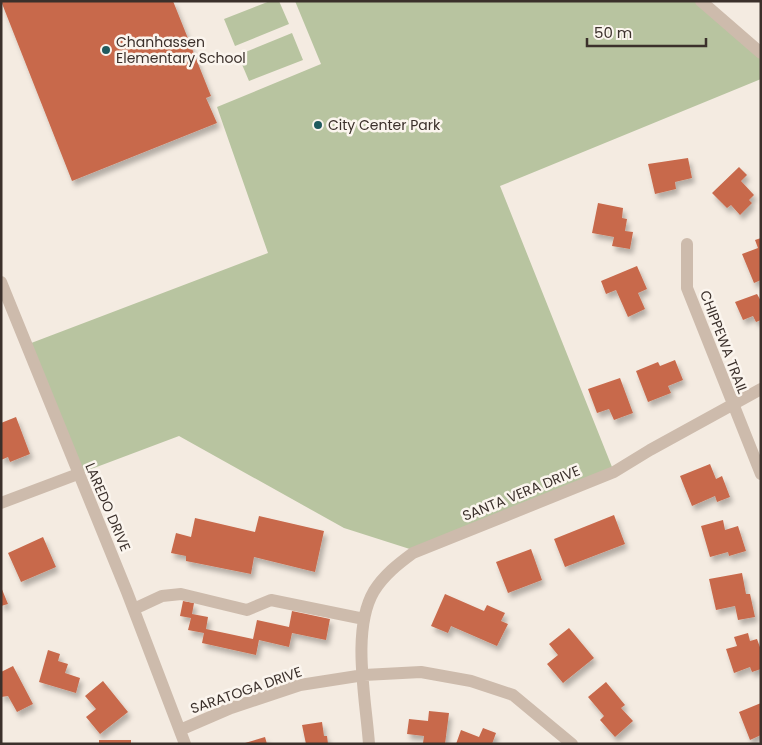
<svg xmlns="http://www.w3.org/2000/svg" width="762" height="745" viewBox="0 0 762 745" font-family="Poppins,sans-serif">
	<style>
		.green { fill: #b8c4a0 }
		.building { fill: #c8694b; filter: url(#shadow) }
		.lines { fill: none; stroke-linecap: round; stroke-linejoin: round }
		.minor { stroke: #cdbbac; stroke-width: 12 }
		.poi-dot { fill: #1f5a5e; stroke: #fbf5ee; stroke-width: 2 }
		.labels { text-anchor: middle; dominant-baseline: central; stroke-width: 5; stroke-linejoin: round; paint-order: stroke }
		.poi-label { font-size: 14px; fill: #3b302b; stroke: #fbf5ee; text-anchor: start }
		.street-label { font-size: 14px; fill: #3b302b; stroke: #fbf5ee }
	</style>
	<defs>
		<filter id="shadow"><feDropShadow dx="3" dy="5" stdDeviation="2.5" flood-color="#0004"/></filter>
	</defs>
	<rect width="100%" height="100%" fill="#f4ebe1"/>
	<path class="green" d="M270,1H279L289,24L235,46L224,19Z
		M295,1H701L761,53V79L500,186L614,472L416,551L344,528L179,436L78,474L26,345L268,253L217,107L321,64Z
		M292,33L303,60L249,81L238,55Z"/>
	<path class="building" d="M1,1H173L211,96L206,98L217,123L72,181Z
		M688,158L692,178L675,182L676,189L655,194L648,164Z
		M739,167L747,175L741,181L754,195L749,200L752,203L740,215L731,205L727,208L712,193Z
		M598,203L623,208L622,218L627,219L625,231L633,232L630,249L612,246L614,237L592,233Z
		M761,238V280L754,283L742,254L758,248L755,240Z
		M637,266L647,289L638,293L645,309L628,317L616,290L606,294L601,281Z
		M757,294L761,301V320L756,322L753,316L743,320L735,302Z
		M675,360L683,380L668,386L671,393L648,402L636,371L658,362L660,366Z
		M620,378L633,413L614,420L609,409L597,413L588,389Z
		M16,417L30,454L10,462L8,457L1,460V423Z
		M710,464L716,479L722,476L730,497L717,502L715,496L692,506L680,476Z
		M614,515L625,544L565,567L554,539Z
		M259,516L324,531L315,572L254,557L251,574L186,561V556L171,553L176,533L191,537L195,518L255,532Z
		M723,520L725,530L738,526L746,551L729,556L728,552L710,557L701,526Z
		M43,537L56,567L21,582L8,553Z
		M531,549L542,580L508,593L496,562Z
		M742,573L746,594H750L755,617L738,620L735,606L716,610L709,579Z
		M1,587L8,604L1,606Z
		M445,594L484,611L487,605L505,613L501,621L508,624L497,646L451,626L448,633L431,626Z
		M183,601L194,603L192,614L208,617L206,629L253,639L257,620L289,627L292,611L330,619L326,640L292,633L289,647L259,640L256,655L202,643L204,633L188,630L191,618L180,616Z
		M569,628L594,658L563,683L547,664L558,655L549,644Z
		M748,633L750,641L757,639L761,650V669L752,672L750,667L734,673L726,649L737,646L734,637Z
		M48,650L60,654L58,661L68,664L65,673L80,678L76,693L39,682Z
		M13,666L33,704L17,712L8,696L1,697V672Z
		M103,681L128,712L100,734L86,717L96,709L85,696Z
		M606,682L625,705L621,708L633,721L615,737L600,720L604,716L588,697Z
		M761,703V735L750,740L739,712Z
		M429,711L449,713L445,744L423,743L424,736L407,734L409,719L428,721Z
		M322,722L324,736H327L328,744H306L302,725Z
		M483,728L496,733L492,744H456L461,730L479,737Z
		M265,737L267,744H245V743Z
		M99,740H131V744H99Z"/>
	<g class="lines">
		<path class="minor" d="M701,1L761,53
			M687,244V288L761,474
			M1,282L127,592L185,744
			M1,503L78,474
			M134,609L162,596L181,594L247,610L271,600L364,619
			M180,730L231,708L300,685L364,675L421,672L471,681L513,695L572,744
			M369,744C366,700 351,630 374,591C384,575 398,564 413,553L614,472L650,450L761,389"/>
	</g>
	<g class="poi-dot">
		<circle cx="106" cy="50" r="5"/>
		<circle cx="318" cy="125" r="5"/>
	</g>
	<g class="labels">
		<g class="poi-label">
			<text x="116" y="42">Chanhassen<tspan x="116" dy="16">Elementary School</tspan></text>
			<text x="328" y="125">City Center Park</text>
		</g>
		<g class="street-label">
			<text transform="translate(724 342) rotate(69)">CHIPPEWA TRAIL</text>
			<text transform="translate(521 493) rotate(-22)">SANTA VERA DRIVE</text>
			<text transform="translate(108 507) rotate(67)">LAREDO DRIVE</text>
			<text transform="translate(246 690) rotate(-19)">SARATOGA DRIVE</text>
		</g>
	</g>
	<rect width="762" height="745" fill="none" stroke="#3b302b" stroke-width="5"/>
	<path d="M587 38v8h119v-8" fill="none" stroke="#3b302b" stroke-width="2.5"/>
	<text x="594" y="38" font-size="15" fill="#3b302b" stroke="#fbf5ee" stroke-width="4" paint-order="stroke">50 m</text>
</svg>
